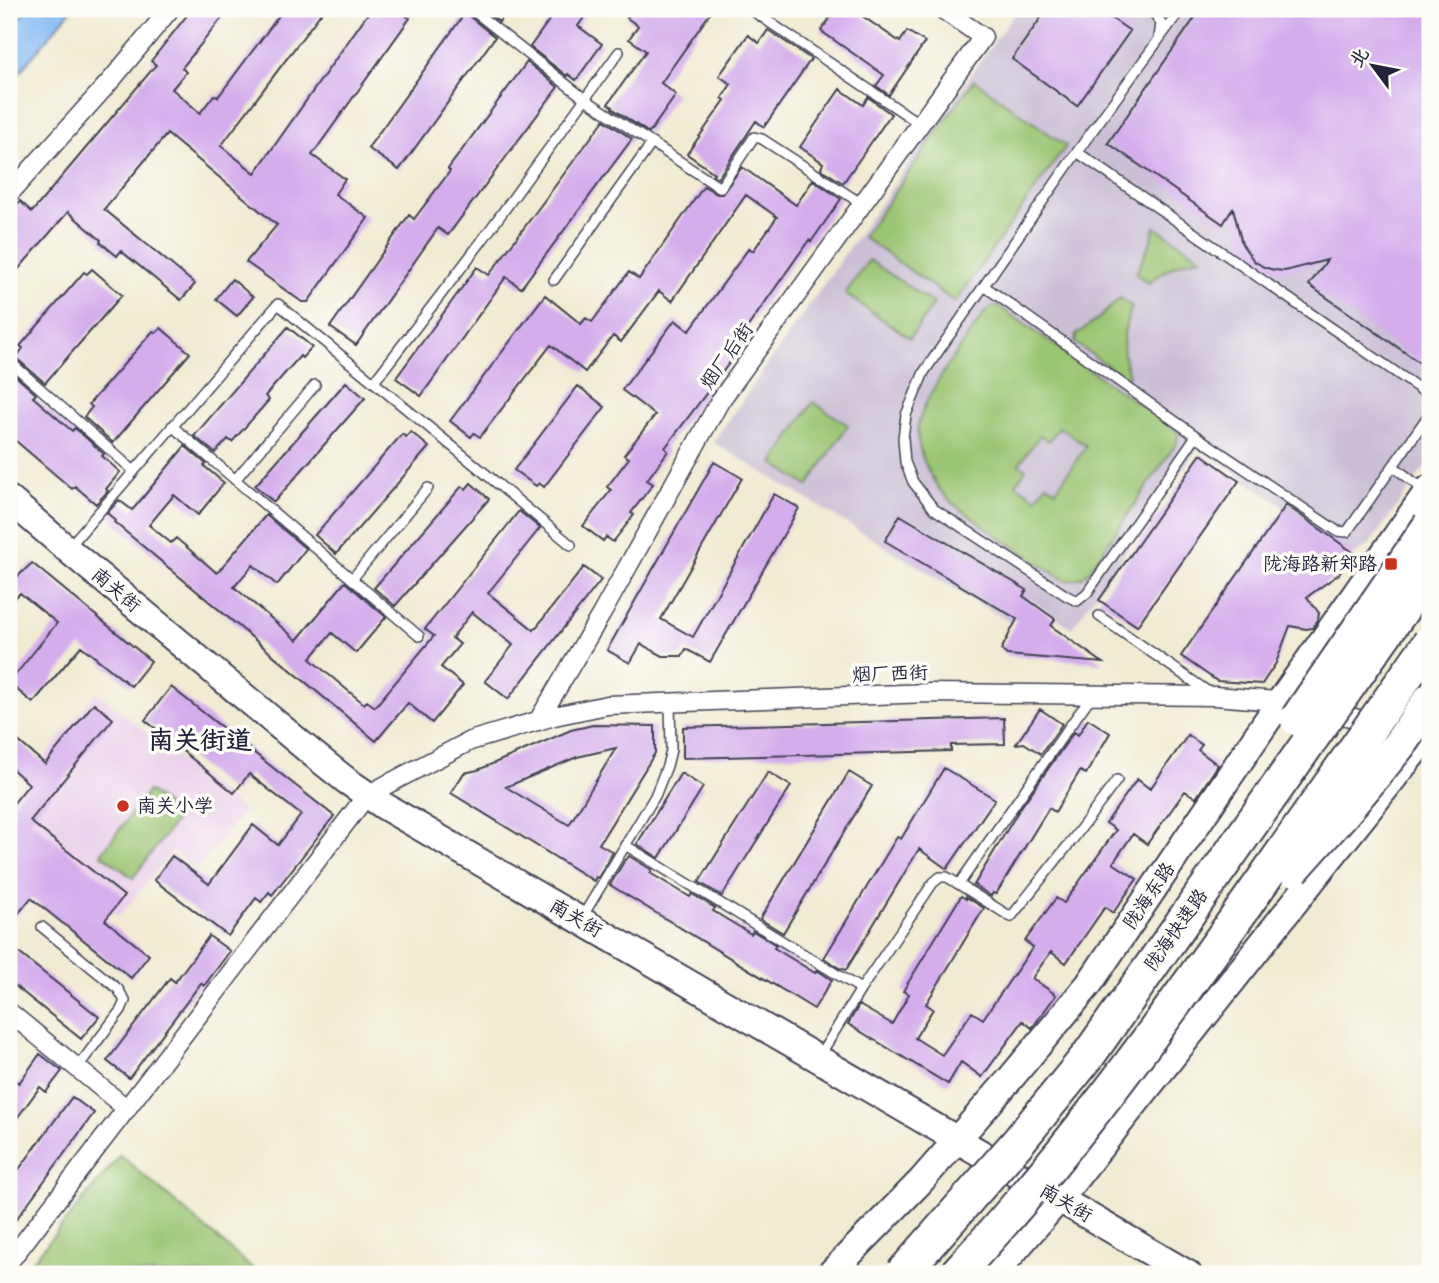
<svg xmlns="http://www.w3.org/2000/svg" width="1439" height="1283" viewBox="0 0 1439 1283" font-family="Pangolin,'LXGW WenKai TC',sans-serif">
	<style>
		.built { fill: #ebd1eb }
		.industrial { fill: #cbbfd5 }
		.green { fill: #9ac572; stroke: #5e7456; stroke-width: 2; fill-rule: evenodd }
		.water { fill: #85baf4; stroke: #546e98; stroke-width: 2 }
		.building { fill: #d4aded; fill-rule: evenodd }
		.lines { fill: none; stroke-linecap: round; stroke-linejoin: round }
		.lane-casing { stroke: #414052; stroke-width: 12 }
		.street-casing { stroke: #414052; stroke-width: 21 }
		.secondary-casing { stroke: #414052; stroke-width: 30 }
		.lane { stroke: #fff; stroke-width: 9 }
		.street { stroke: #fff; stroke-width: 18 }
		.secondary { stroke: #fff; stroke-width: 26 }
		.highway-bridge-casing { stroke: #414052; stroke-width: 37; stroke-linecap: butt }
		.highway-bridge { stroke: #fff; stroke-width: 33 }
		.poi-dot { fill: #c8321e; stroke: #fdfcf7; stroke-width: 2.5 }
		.labels { text-anchor: middle; dominant-baseline: central; stroke-width: 7; stroke-linejoin: round; paint-order: stroke }
		.street-label { font-size: 19px; fill: #22223b; stroke: #fdfcf7 }
		.poi-label { font-size: 19px; fill: #22223b; stroke: #fdfcf7; text-anchor: end }
		.district-label { font-size: 26px; font-weight: bold; fill: #22223b; stroke: #fdfcf7 }
	</style>
	<rect width="100%" height="100%" fill="#fdfcf7"/>
	<filter id="ink" filterUnits="userSpaceOnUse"><feTurbulence type="fractalNoise" baseFrequency=".0143" numOctaves="2"/><feDisplacementMap in="SourceGraphic" scale="14" xChannelSelector="R" yChannelSelector="G"/><feConvolveMatrix kernelMatrix="1 2 1 2 8 2 1 2 1" color-interpolation-filters="sRGB"/></filter>
	<filter id="wash" filterUnits="userSpaceOnUse"><feTurbulence type="fractalNoise" baseFrequency=".00686" numOctaves="4" result="noise"/><feDisplacementMap in="SourceGraphic" scale="28" xChannelSelector="R" yChannelSelector="G"/><feGaussianBlur stdDeviation="1.57" result="paint"/><feColorMatrix in="noise" values="0 0 0 0 0 0 0 0 0 0 0 0 0 0 0 0 0 1.4 0 .05"/><feComposite in="paint" operator="in"/></filter>
	<g filter="url(#wash)">
		<rect width="100%" height="100%" fill="#f0ebd2"/>
		<path class="built" d="M96,692L244,811L196,870L172,851L119,917L29,845L9,870V801Z"/>
		<path class="industrial" d="M1017,9H1430V460L1370,544L1355,555L1198,448L1072,628L1029,598L1011,623L713,442Z"/>
		<path class="green" d="M974,80L1066,146L955,302L863,237Z
			M1155,227L1202,258C1181,260 1165,269 1149,283L1136,274L1151,241Z
			M869,260L934,304L910,338L845,294Z
			M1120,298L1132,307C1122,330 1120,351 1129,375L1126,378L1075,343L1076,335L1099,318Z
			M992,307H1000L1177,431L1178,437L1176,444L1087,574C1077,580 1072,582 1062,579C1032,559 1002,540 973,518C965,512 955,506 948,499C931,482 912,444 919,421C929,386 965,342 986,311ZM1059,427L1086,446L1056,490L1047,484L1036,498L1016,484L1026,469L1019,464L1040,435L1049,441Z
			M813,402L848,425L808,486L773,463Z
			M148,791L180,815L133,878L101,854Z
			M120,1155L259,1274H43L31,1263Z"/>
		<path class="water" d="M27,9H72L9,85V31Z"/>
		<g id="blocks">
			<path class="building" d="M192,9H229L182,68L186,72L172,89L200,113L214,95L218,97L284,9H324L221,146L255,173L371,9H412L406,16L410,18L312,155L345,179L335,194L368,218L308,302H302L246,262L277,225L167,134L104,209L195,284L181,300L121,251L117,256L100,242L101,240L68,212L9,280V214L20,201L32,212L156,65L151,61Z
				M482,9H508L499,22Z
				M557,9H576L585,16L578,26L602,44L576,80L568,74L567,76L530,47Z
				M633,9H713L661,83L676,95L649,133L612,108L613,107L608,104L646,51L629,39L638,26L627,18Z
				M836,9H852L900,42L907,31L925,42L889,95L876,86L884,75L821,31Z
				M1047,9H1098L1130,31L1077,106L1012,59Z
				M1201,9H1430V370L1309,285L1327,260L1285,271L1274,270L1264,267L1254,261L1242,244L1233,208L1223,224L1108,143Z
				M465,13L495,37L399,170L368,148Z
				M768,30L811,59L764,127L756,121L718,178L712,175L714,173L687,154L725,100L722,98L731,84L719,76L748,35L759,43Z
				M527,62L558,87L448,235L438,228L356,345L330,327L409,215L414,219L450,171L448,169Z
				M840,89L863,105L868,97L891,114L843,183L821,169L823,163L800,147Z
				M604,120L632,139L521,288L506,277L421,396L396,378L477,267L489,275Z
				M742,167L796,205L813,180L841,199L811,242L809,240L728,355L733,358L665,448L668,451L647,480L653,484L631,513L634,515L613,542L606,537L603,541L583,526L611,490L607,487L629,458L624,455L655,415L622,390L675,320L689,331L749,248L753,251L777,217L746,195L672,301L659,291L621,342L613,336L585,372L551,345L480,437L474,433L471,437L450,421L545,295L581,324L586,318L592,322L629,272L639,279L704,186L717,194H722Z
				M92,269L122,295L45,383L16,358L23,348L20,346L84,272L87,274Z
				M232,279L253,297L237,316L216,299Z
				M288,327L312,347L302,358L300,356L265,396L269,400L232,442L228,439L215,453L194,436Z
				M161,328L190,353L113,443L84,417L92,407L89,404L153,331L156,333Z
				M9,370L36,394L33,397L72,431L75,428L104,454L102,456L120,472L106,489L108,491L96,504L75,486L72,489L9,435Z
				M346,382L365,398L274,502L255,486Z
				M578,386L605,407L544,487L539,483L536,486L514,470Z
				M411,432L429,447L336,554L315,535L402,434L406,437Z
				M185,446L206,464L204,466L224,483L198,515L174,495L149,525L171,543L176,538L217,573L266,515L306,549L277,585L253,565L234,587L297,640L345,582L386,617L356,653L332,633L310,659L364,704L367,701L375,707L434,636L425,629L519,511L540,528L488,593L534,630L584,567L601,580L508,699L485,681L513,645L472,612L452,638L460,644L441,667L463,685L432,723L408,703L376,741L114,522L115,520L107,513L119,500L132,510L135,507Z
				M1201,454L1239,481L1137,626L1099,600Z
				M714,462L742,478L661,619L693,637L774,494L799,508L710,662L686,649L682,656H663L641,644L630,663L607,650Z
				M471,483L489,499L395,606L374,588L462,486L466,489Z
				M1286,505L1354,553L1339,574L1307,597L1319,613L1318,620L1312,628L1306,629L1290,626L1276,663L1262,684L1217,681L1181,656Z
				M900,515L1027,590L1023,596L1055,619L1051,626L1103,663L1007,655L1001,650L1017,619L885,541Z
				M32,563L151,661L131,686L81,646L33,703L9,683L57,623L20,593L9,604V567L18,576Z
				M171,687L334,816L272,895L269,892L261,902L256,898L228,936L154,880L172,856L209,884L253,825L278,845L301,815L249,774L234,793L145,720Z
				M94,703L113,719L30,821L124,896L105,920L149,955L131,978L31,898L9,925V809L29,784L9,766V733L45,764Z
				M1040,709L1062,724L1041,754L1024,743L1016,744Z
				M1004,718L1005,744L951,745V751L683,758V727Z
				M1088,719L1110,733L1086,774L1080,771L1055,812L1049,808L996,894L993,893L991,896L974,885L1019,810L1074,732L1078,735Z
				M593,725L655,726V753L599,844L613,852L598,878L596,877L594,881L451,793L464,773L478,770L571,730ZM616,748L569,825L506,787L577,757Z
				M1188,735L1202,745L1198,750L1218,765L1196,798L1185,791L1147,844L1133,834L1113,863L1137,879L1113,913L1105,907L1066,963L1051,952L1032,978L1056,995L1032,1028L1023,1021L982,1077L961,1062L948,1084L848,1024L859,1005L892,1024L909,994L903,991L961,896L966,899V897L984,908L926,1004L933,1009L915,1038L942,1055L972,1012L983,1019L1033,947L1025,941L1056,898L1064,903L1116,830L1106,823L1137,779L1150,789Z
				M944,768L995,799L947,869L919,849L846,970L839,968L824,958L897,837L901,839Z
				M768,772L791,786L722,896L699,882Z
				M849,772L872,786L783,933L760,919Z
				M681,773L703,787L659,858L637,844Z
				M629,856L652,870L650,873L690,897L692,894L715,908L713,911L751,934L753,931L776,945L774,948L815,973L817,970L832,980L814,1009L610,885L625,860H626Z
				M209,936L230,951L204,986L201,983L129,1078L107,1061L170,978L175,982Z
				M9,945L99,1017L81,1039L9,981Z
				M40,1054L62,1071L46,1092L40,1087L9,1129V1089L15,1081L19,1083Z
				M72,1097L94,1113L9,1229V1183Z"/>
		</g>
	</g>
	<g filter="url(#ink)">
		<use href="#blocks" fill-opacity="0" stroke="#414052" stroke-width="2"/>
		<g class="lines">
			<g class="lane-casing">
				<path id="lane" d="M471,9L585,99L720,188L754,137L762,139L862,204
					M750,9L920,124
					M1151,9L1161,23L1159,38
					M1181,9L1077,152L924,372L906,415L903,438L905,462L913,482L934,509L1067,596L1077,601L1087,593L1196,436
					M1077,152L1430,396
					M554,280L652,143
					M984,286L1196,436L1337,531L1347,532L1430,413
					M9,361L134,471
					M374,382L481,242L619,52
					M172,426L419,636
					M1393,466L1415,483L1426,489
					M235,480L315,385
					M68,548L278,304L469,460L571,545
					M352,579L428,488
					M1099,616L1210,693
					M625,845L861,989
					M959,884L1064,734L1093,694
					M581,919L655,796L667,766L671,750L670,703
					M42,927L118,989L125,1001L121,1010L77,1068
					M820,1055L861,989L933,883L940,877H947L1011,917L1073,839L1117,780"/>
			</g>
			<g class="street-casing">
				<path id="street" d="M9,194L113,78L170,9
					M1325,711L1380,724
					M538,721L602,613L720,401L983,37L942,9
					M9,1012L127,1109
					M9,1262L367,795L470,741L554,716L607,705L929,693L1215,696L1288,702"/>
			</g>
			<g class="secondary-casing">
				<path id="secondary" d="M9,499L67,549L313,754L347,781L384,806L1188,1274
					M830,1274L921,1181L1010,1079L1089,984L1281,700L1430,488
					M994,1274L1059,1199L1430,732"/>
			</g>
			<use href="#lane" class="lane"/>
			<use href="#street" class="street"/>
			<use href="#secondary" class="secondary"/>
			<g class="highway-bridge-casing">
				<path id="highway-bridge" d="M1297,719L1430,525
					M1293,869L1343,813L1399,745L1430,700
					M902,1274L1018,1142L1088,1056L1430,570
					M956,1274C1064,1159 1156,1031 1247,903C1308,816 1369,729 1430,642"/>
			</g>
			<use href="#highway-bridge" class="highway-bridge"/>
		</g>
	</g>
	<g class="poi-dot">
		<rect x="1384" y="557" width="14" height="14" rx="3.5"/>
		<circle cx="123" cy="806" r="7"/>
	</g>
	<g class="labels">
		<g class="street-label">
			<text transform="translate(727 356) rotate(-55)">烟厂后街</text>
			<text transform="translate(116 590) rotate(40)">南关街</text>
			<text transform="translate(890 674) rotate(-2)">烟厂西街</text>
			<text transform="translate(1149 896) rotate(-56)">陇海东路</text>
			<text transform="translate(576 918) rotate(30)">南关街</text>
			<text transform="translate(1176 930) rotate(-55)">陇海快速路</text>
			<text transform="translate(1066 1203) rotate(30)">南关街</text>
		</g>
		<g class="poi-label">
			<text x="1377" y="564">陇海路新郑路</text>
			<text x="137" y="806" text-anchor="start">南关小学</text>
		</g>
		<g class="district-label">
			<text x="200" y="741">南关街道</text>
		</g>
	</g>
	<rect width="1439" height="1283" fill="none" stroke="#fdfcf7" stroke-width="35"/>
	<g transform="translate(1373 66) rotate(302)" stroke="#fdfcf7" stroke-width="5" paint-order="stroke">
	<path d="M0-5L12 26L0 18L-12 26Z" fill="#22223b"/>
	<text y="-10" font-size="19" font-weight="bold" text-anchor="middle" fill="#22223b">北</text>
	</g>
</svg>
